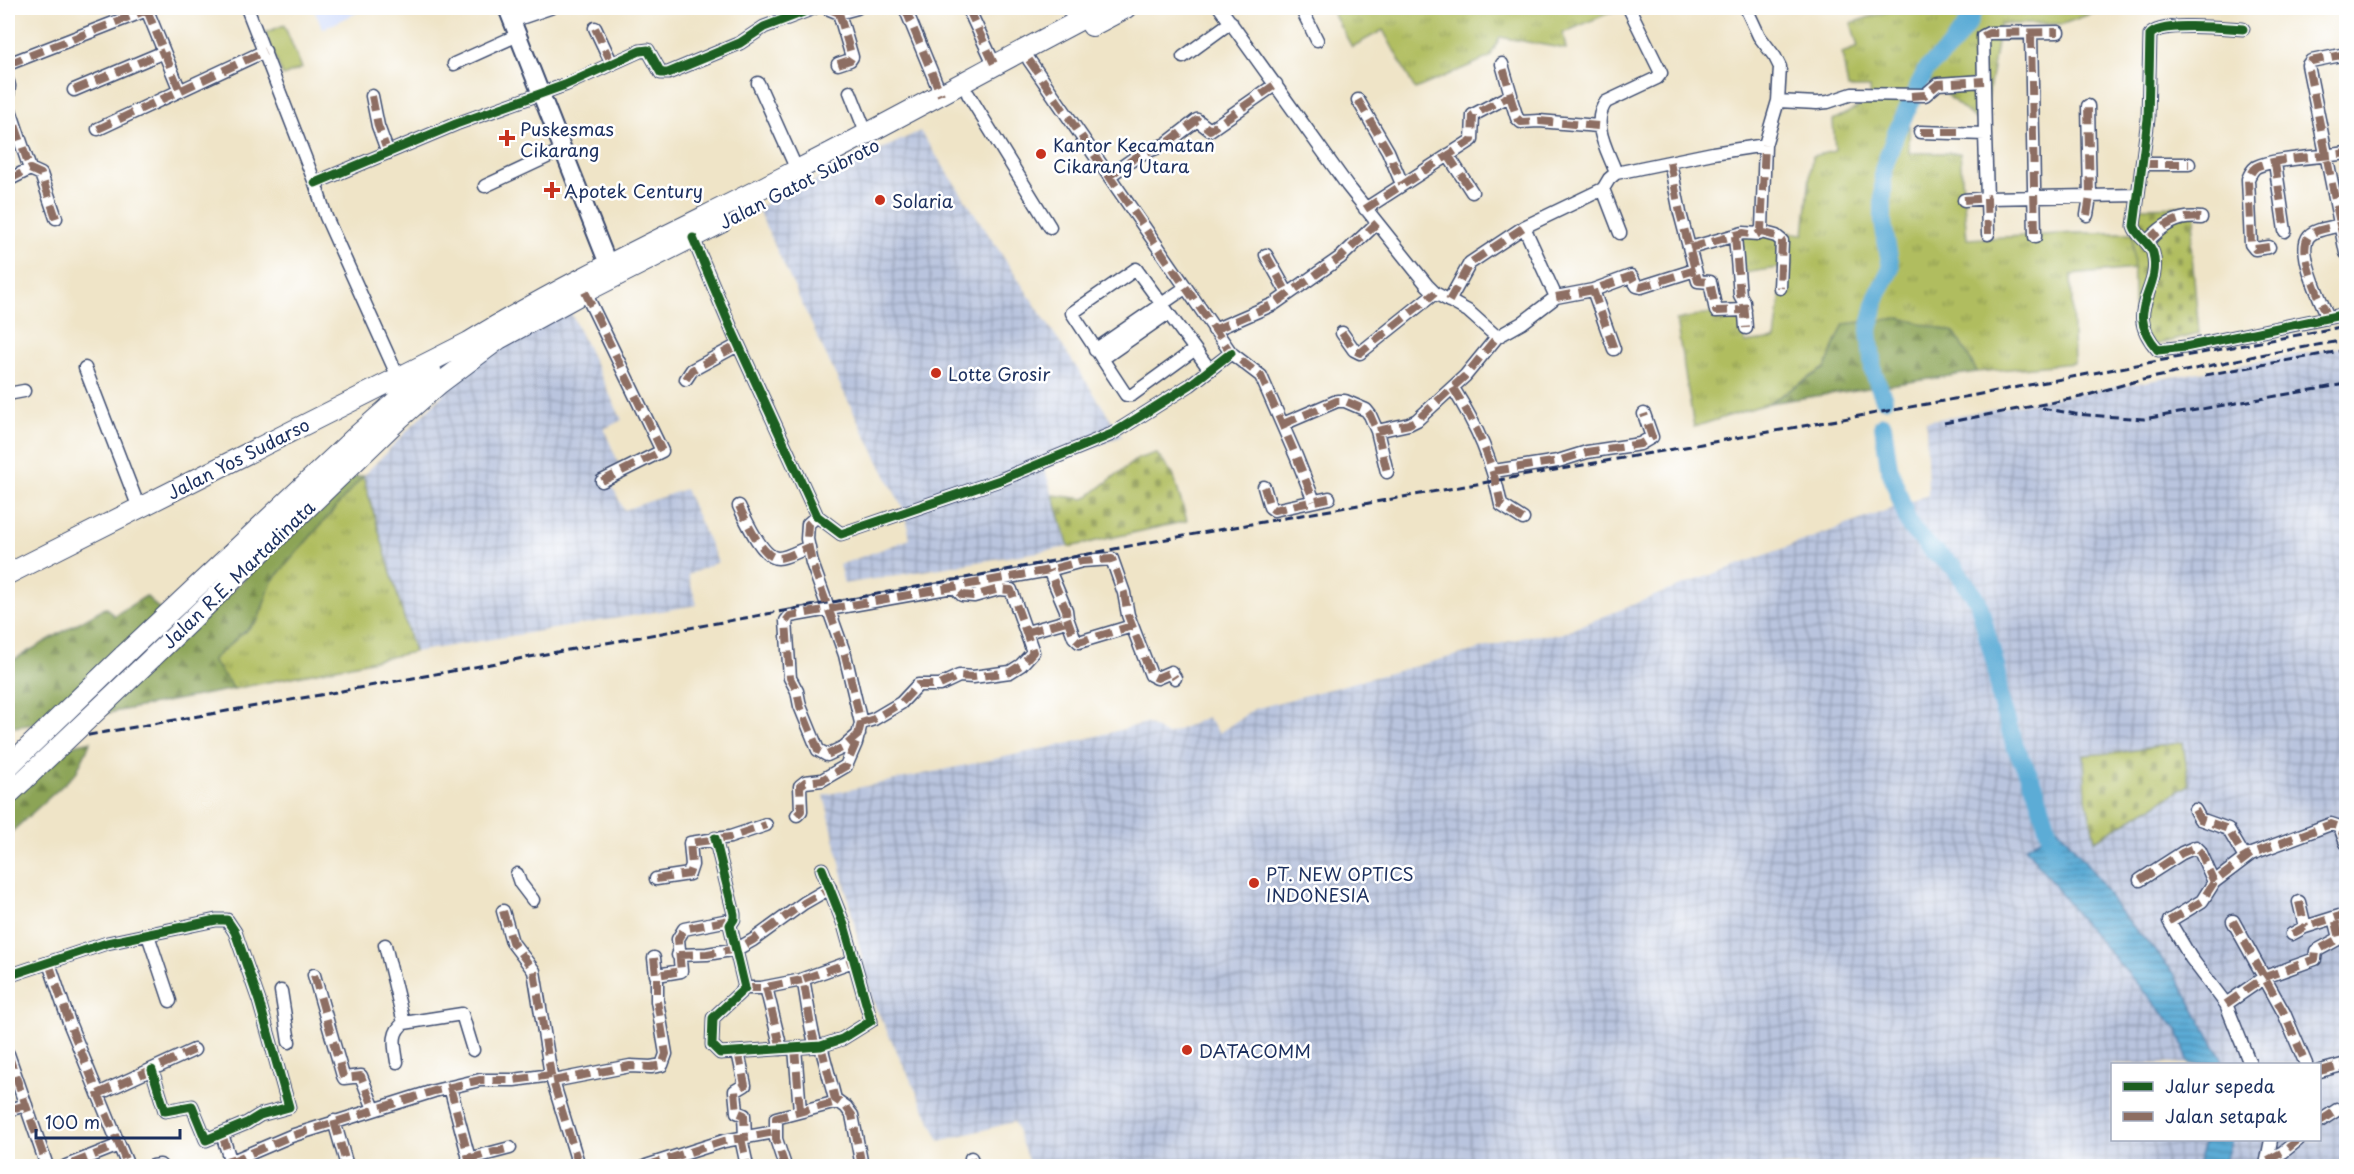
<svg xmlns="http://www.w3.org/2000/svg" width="2354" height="1174" viewBox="0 0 2354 1174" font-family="'Playpen Sans',sans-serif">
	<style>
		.built { fill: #cedafa }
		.industrial { fill: url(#industrial-grid); fill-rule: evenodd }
		.grass { fill: url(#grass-tufts); stroke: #66765e; stroke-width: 1.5 }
		.forest { fill: url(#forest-firs); stroke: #546a5a; stroke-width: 1.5 }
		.cemetery { fill: url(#cemetery-stones); stroke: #66765e; stroke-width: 1.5 }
		.pitch { fill: #b0bd5f; stroke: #66765e; stroke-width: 1.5 }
		.water { fill: url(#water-rules); stroke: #3c6e9a; stroke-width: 1.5 }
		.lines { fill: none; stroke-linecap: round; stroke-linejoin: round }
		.river { stroke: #5cacd6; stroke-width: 18 }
		.minor-casing { stroke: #3b4a6e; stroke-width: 15 }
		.secondary-casing { stroke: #3b4a6e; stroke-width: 20 }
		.trunk-casing { stroke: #3b4a6e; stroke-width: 22 }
		.minor { stroke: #fff; stroke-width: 12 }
		.secondary { stroke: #fff; stroke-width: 16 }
		.trunk { stroke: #fff; stroke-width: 20 }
		.rail { stroke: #1b2f5e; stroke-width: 3; stroke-dasharray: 9 4.5; stroke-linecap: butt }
		.trunk-bridge-casing { stroke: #3b4a6e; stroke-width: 22; stroke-linecap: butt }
		.trunk-bridge { stroke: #fff; stroke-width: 20 }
		.quiet { stroke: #8d6e63; stroke-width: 8; stroke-dasharray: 15 8; stroke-linecap: butt }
		.cycleway-casing { stroke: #fff; stroke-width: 13 }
		.cycleway { stroke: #1b5e20; stroke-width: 9 }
		.poi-dot { fill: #c8321e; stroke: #fff; stroke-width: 2 }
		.labels { text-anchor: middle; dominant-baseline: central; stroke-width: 5; stroke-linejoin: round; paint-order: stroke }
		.poi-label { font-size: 18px; fill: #1b2f5e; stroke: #fff; text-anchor: start }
		.street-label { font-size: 18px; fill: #1b2f5e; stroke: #fff }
	</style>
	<defs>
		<pattern id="industrial-grid" width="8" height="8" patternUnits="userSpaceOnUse" patternTransform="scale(1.5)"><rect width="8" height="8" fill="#b9c4de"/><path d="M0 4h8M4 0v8" fill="none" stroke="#96a0b7"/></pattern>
		<pattern id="grass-tufts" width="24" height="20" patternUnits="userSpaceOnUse" patternTransform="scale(1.5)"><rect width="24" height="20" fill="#b0bd5f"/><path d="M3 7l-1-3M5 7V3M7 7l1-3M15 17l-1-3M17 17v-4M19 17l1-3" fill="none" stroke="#8e9a52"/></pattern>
		<pattern id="forest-firs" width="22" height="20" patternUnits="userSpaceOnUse" patternTransform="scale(1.5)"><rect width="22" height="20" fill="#8ca456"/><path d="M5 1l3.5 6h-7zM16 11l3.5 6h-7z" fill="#72864a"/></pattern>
		<pattern id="cemetery-stones" width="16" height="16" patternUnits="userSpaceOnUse" patternTransform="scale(1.5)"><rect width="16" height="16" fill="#b0bd5f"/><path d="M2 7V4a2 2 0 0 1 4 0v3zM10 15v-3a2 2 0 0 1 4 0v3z" fill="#8e9a52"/></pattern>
		<pattern id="water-rules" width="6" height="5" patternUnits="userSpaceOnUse" patternTransform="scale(1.5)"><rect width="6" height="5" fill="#5cacd6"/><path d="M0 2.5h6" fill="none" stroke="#4b8cb1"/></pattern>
	</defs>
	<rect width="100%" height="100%" fill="#fff"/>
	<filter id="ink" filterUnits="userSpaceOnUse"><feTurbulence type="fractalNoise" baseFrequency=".0167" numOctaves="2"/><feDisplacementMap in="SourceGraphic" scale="12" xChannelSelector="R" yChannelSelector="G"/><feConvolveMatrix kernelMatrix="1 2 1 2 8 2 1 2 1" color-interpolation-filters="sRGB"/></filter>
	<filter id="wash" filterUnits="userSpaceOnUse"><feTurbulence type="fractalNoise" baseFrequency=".008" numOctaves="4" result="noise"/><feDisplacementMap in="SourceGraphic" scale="24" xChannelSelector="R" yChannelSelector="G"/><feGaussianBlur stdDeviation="1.35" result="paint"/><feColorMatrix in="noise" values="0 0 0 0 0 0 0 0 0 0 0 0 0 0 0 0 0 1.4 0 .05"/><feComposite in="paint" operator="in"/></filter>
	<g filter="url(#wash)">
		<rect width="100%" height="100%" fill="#efe4c7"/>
		<path class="built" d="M313,8H367L323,29Z"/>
		<path class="industrial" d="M920,131L1122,436L1044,467L1069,547L844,584L839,565L910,539L905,513L842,389L757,208Z
			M567,305L622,420L604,429L619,464L605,471L624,510L685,489L718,562L688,575L697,605L414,652L363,476L454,383L497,346Z
			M2346,346V1166H1030L1014,1122L940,1141L872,1000L824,795L1070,743L1146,723L1167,735L1207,717L1219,733L1254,709L1529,636L1560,634L1659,594L1928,495L1926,421ZM2112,1064H2320V1140H2112Z"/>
		<path class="grass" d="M1330,8H1620L1563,33L1566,49L1500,37L1490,57L1415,89L1383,30L1352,47Z
			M1898,8H2106L2063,24H2000L1985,116L1975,119L1930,81L1910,85L1909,153H1960L1967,239L2077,233H2133L2134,269L2071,275L2074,363L1977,372L1954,332L1844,324L1825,368L1769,403L1694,427L1676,320L1745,306V343L1775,339L1784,267L1744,273L1738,228L1804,234L1812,156L1835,151L1833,120L1871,101L1870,88H1848L1842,53L1858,47L1851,23Z
			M363,476L414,652L234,689L211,661L258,620L272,581Z"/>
		<path class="forest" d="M1901,318L1954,332L1977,372L1769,403L1825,368L1844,324Z
			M363,476L272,581L258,620L212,660L234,689L103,714L8,728V663L106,607L114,616L146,596L185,635L344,484L354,477Z
			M91,741L76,773L8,835V760Z"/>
		<path class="cemetery" d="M2198,206L2191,244L2199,334L2150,346L2134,311L2133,207Z
			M1156,453L1173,474L1187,521L1069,547L1053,495L1085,499L1137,459Z
			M2183,742L2189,785L2095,840L2086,798L2084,755L2123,752Z"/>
		<path class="pitch" d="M284,25L302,68L283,76L265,33Z"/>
		<path class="water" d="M2058,828L2095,874L2117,908L2174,973L2225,1064H2189L2178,1030L2085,925L2025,847Z
			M2203,1140H2232L2223,1166H2197L2203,1146Z"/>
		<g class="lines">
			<path class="river" d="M1884,399L1873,371L1869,330L1877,296L1891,268L1883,223V170L1896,133L1926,70L1953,44L1970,20L1974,8
				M1883,425L1889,467L1910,527L1933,551L1954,567L1978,601L1996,667L2000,699L2015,746L2035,787L2056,855"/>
		</g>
	</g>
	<g filter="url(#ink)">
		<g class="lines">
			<g class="minor-casing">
				<path id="minor" d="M247,8L315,183L326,217L398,377
					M827,8L839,13L857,8
					M905,8L941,95
					M968,8L995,66
					M1067,8L1077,21
					M1220,8L1347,185L1427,285L1435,293L1468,311L1497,337
					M1301,8L1317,40
					M147,10L180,91
					M512,21L550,8
					M595,28L612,64
					M2243,29C2224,28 2161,21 2150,35L2148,119L2134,226C2137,237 2150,242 2153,253C2163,291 2121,309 2158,350L2185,347L2346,314
					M2031,34L2035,237
					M2346,54L2311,61L2308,65L2346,253
					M1183,57L1231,22
					M1029,60L1231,353L1261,376L1296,456L1314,501
					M8,64L152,8
					M454,64L518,35
					M838,64L850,60L852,57L839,13
					M8,82L9,86L8,95
					M758,83L797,170
					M74,90L164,52
					M850,92L867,135
					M968,94L1050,227
					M372,96L378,126L388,153
					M1510,96L1517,118L1521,122L1539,121L1598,126
					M1358,100L1388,151L1402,184
					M1778,101L1817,103L1828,102L1852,94L1925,95L1938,84L1984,81
					M8,104L30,169
					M98,129L265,51
					M1920,132L1985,134L1987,198L2138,195
					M1985,134L1983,36L1989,33L2058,32
					M1448,155L1472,192
					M1670,162L1680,213L1698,281L1710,282L1716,311L1745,310
					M2275,163L2285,231
					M2142,164H2189
					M1616,173L1713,153L1765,145
					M1109,176L1139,155L1166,144L1197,120L1210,130L1276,84
					M8,180L30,169L41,174L56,218
					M315,183L456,124L565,85L640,51L648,50L661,73H668L740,43L764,27L814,8
					M485,186L562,150
					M1603,189L1620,233
					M1964,200L1987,198L1988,234
					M1365,209L1472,140L1473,115L1511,95L1502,64
					M2087,215L2090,197L2088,106
					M1524,227L1556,297
					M1761,232L1776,236L1782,241L1780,288
					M1735,236L1740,295L1744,302L1746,328
					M693,238L734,335L817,516L841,534L1000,480L1112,434L1190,385L1231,353
					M2147,242C2162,225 2178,215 2201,218
					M2269,247L2255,249L2251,244L2248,179C2250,174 2252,170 2256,167C2274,158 2324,157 2346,153
					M1690,248L1743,233L1759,234L1762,228L1765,145L1778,101L1780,67L1775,57L1759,36L1746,8
					M1266,255L1288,294
					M1593,290L1614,349
					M585,292L662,451L602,481
					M1449,301L1470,263L1524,227L1603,189L1609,179L1616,173C1608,151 1590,123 1606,102L1657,78L1661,73L1629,8
					M2328,317C2321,301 2296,251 2309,236C2315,229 2331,228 2340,225
					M1214,330L1274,304L1341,257L1377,223
					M1342,333L1354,350L1360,353L1435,293
					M1095,350L1185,288
					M1194,350L1132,395H1126L1072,313L1136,269L1210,370
					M1102,359L1168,313
					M85,368L139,508
					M686,379L692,370L738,345
					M1453,388C1478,428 1492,460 1501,505L1523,519
					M8,394L24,391
					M1283,424L1337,401H1345L1366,410L1370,415L1377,431L1387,472
					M1377,431L1409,424L1417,420L1465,376L1497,337L1522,323L1556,297L1593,290L1631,276L1637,286L1641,287L1695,270
					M1494,471L1558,461L1587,452L1640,444L1652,437L1644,414
					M1264,487L1270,507L1274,510L1329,498
					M739,506C745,518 762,558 778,558C787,558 800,550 809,547
					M1067,618L1074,637L1079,642L1132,626
					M1027,632L1063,622L1067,618L1066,610L1049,570
					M861,723L874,719L901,703L918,685H940L959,676L973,677L1010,672L1021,665L1033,652L1011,590L999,589L974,596L962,595L953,586
					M859,734L844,747L827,755L818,750L800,706L797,691L790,678L786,621L790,616L1049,570L1082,561L1112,559L1124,593L1128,615L1151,675L1157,678L1171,672L1175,678
					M2195,810L2200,819L2228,829L2245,858
					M797,815L801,811L800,786L805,782L822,780L846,766L856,743L861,723L845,655L812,563L807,539L808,524L817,516
					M715,838L734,914V919L730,925L745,988L713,1018L712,1045L720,1053L821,1046L842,1039L871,1021L844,925L822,869
					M517,874L520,883L533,900
					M656,879L689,874L692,865L690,843L730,837L766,825
					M2140,880L2182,853L2196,847L2200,851L2214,882
					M2299,902L2305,927
					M503,911L512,942L534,971L551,1075L579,1166
					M2233,921L2284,1013L2306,1064
					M2292,934L2305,927L2346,914
					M148,935L170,1001
					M385,945L404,1023C390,1033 395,1047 397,1062
					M678,955L707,954L737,949L753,940L804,903L830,888
					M654,958L656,975H657
					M49,963L70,1025L119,1145L66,1166
					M314,975L343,1076L344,1078L361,1076L374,1109
					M8,976L107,943L216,920H227L235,932L259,1001L289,1107L260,1115L247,1123L206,1140L192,1106L165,1111L152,1070
					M766,987L781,1049
					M745,988H761L802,980
					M281,991L289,1042
					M2226,1004L2265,977L2315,959L2316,951L2340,938L2335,918
					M404,1023L462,1014L473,1050
					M816,1046C809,1024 808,1002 803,979L853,961
					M821,1046L835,1099L846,1107L852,1115L862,1166
					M795,1048L800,1111
					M738,1052L745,1085L735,1091L737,1112L744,1115L745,1137
					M8,1054L47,1166
					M2250,1064L2226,1004L2191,958L2169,921L2202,901L2214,882L2251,854L2331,824L2340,827L2346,843
					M2320,1071L2346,1064
					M553,1081L630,1066L651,1067L662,1065L666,1054L657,1001V975L681,971L678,939L684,929L734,919
					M450,1087L471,1166
					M98,1094L194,1050
					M8,1110L26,1105
					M334,1121L347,1166
					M2320,1121L2337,1110
					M222,1134L232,1166
					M741,1138L747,1166
					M119,1145L128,1166
					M971,1158L974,1166
					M468,1159L510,1148
					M2268,1160L2283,1152L2298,1140
					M230,1162L291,1136L434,1091L480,1080H514L551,1075
					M2266,1165L2271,1140
					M153,1166L160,1165L161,1166
					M646,1166L724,1141L775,1132
					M785,1166L776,1139V1118L837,1102"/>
			</g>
			<g class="secondary-casing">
				<path id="secondary" d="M507,8L608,264"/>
			</g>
			<g class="trunk-casing">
				<path id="trunk" d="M1092,26L1126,8
					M8,574L469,342C575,277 688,226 799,169C901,117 1001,61 1103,8
					M123,656L354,438L431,370
					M152,658L399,419L439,384L499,339L585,292L721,223
					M8,795L24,780"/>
			</g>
			<use href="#minor" class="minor"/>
			<use href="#secondary" class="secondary"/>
			<use href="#trunk" class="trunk"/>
			<path class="rail" d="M2205,375L2346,350
				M2042,408L2075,414L2144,419L2346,384
				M1944,423L2081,397L2133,382L2260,355L2346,340
				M8,749L314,696L960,579L1150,542L1927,404L2346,326"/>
			<g class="trunk-bridge-casing">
				<path id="trunk-bridge" d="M8,767L123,656
					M24,780L152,658"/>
			</g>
			<use href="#trunk-bridge" class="trunk-bridge"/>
			<path class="quiet" d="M827,8L839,13L857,8
				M905,8L941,95
				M968,8L995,66
				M147,10L180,91
				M595,28L612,64
				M2031,34L2035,237
				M1983,36L1989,33L2058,32
				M2346,54L2311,61L2308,65L2346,253
				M1029,60L1231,353L1261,376L1296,456L1314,501
				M8,64L152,8
				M838,64L850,60L852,57L839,13
				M8,82L9,86L8,95
				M74,90L164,52
				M372,96L378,126L388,153
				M1510,96L1517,118L1521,122L1539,121L1598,126
				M1911,96L1925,95L1938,84L1984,81
				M1358,100L1388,151L1402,184
				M8,104L30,169
				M98,129L265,51
				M1920,132H1963
				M1448,155L1472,192
				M1670,162L1680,213L1698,281L1710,282L1716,311L1745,310
				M2275,163L2285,231
				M2142,164H2189
				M1109,176L1139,155L1166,144L1197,120L1210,130L1276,84
				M8,180L30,169L41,174L56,218
				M1964,200L1987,198L1988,234
				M1365,209L1472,140L1473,115L1511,95L1502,64
				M2087,215L2090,197L2088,106
				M1761,232L1776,236L1782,241L1780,288
				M1735,236L1740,295L1744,302L1746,328
				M2147,242C2162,225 2178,215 2201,218
				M2269,247L2255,249L2251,244L2248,179C2250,174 2252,170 2256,167C2274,158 2324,157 2346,153
				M1690,248L1743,233L1756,235L1761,232L1765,145
				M1266,255L1288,294
				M1593,290L1614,349
				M585,292L662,451L602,481
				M1556,297L1593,290L1631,276L1637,286L1641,287L1695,270
				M1449,301L1470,263L1524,227
				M2328,317C2321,301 2296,251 2309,236C2315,229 2331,228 2340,225
				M1214,330L1274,304L1341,257L1377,223
				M1342,333L1354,350L1360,353L1435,293
				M686,379L692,370L738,345
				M1453,388C1478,428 1492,460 1501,505L1523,519
				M1283,424L1337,401H1345L1366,410L1370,415L1377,431L1387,472
				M1377,431L1409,424L1417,420L1465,376L1497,337
				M1494,471L1558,461L1587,452L1640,444L1652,437L1644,414
				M1264,487L1270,507L1274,510L1329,498
				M739,506C745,518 762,558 778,558C787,558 800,550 809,547
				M1067,618L1074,637L1079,642L1132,626
				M1027,632L1063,622L1067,618L1066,610L1049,570
				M861,723L874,719L901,703L918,685H940L959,676L973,677L1010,672L1021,665L1033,652L1011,590L999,589L974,596L962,595L953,586
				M859,734L844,747L827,755L818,750L800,706L797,691L790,678L786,621L790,616L1049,570L1082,561L1112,559L1124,593L1128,615L1151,675L1157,678L1171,672L1175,678
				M2195,810L2200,819L2228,829L2245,858
				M797,815L801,811L800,786L805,782L822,780L846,766L856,743L861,723L845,655L812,563L807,539L808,524L817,516
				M656,879L689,874L692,865L690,843L730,837L766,825
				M2140,880L2182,853L2196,847L2200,851L2214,882
				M2299,902L2305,927
				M503,911L512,942L534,971L551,1075L579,1166
				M2169,921L2202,901L2214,882L2251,854L2331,824L2340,827L2346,843
				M2233,921L2284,1013L2306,1064
				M2292,934L2305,927L2346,914
				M678,955L707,954L737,949L753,940L804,903L830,888
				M654,958L656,975H657
				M49,963L70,1025L119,1145L66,1166
				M314,975L343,1076L344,1078L361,1076L374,1109
				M766,987L781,1049
				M745,988H761L802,980
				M2226,1004L2265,977L2315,959L2316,951L2340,938L2335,918
				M816,1046C809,1024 808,1002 803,979L853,961
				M821,1046L835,1099L846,1107L852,1115L862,1166
				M795,1048L800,1111
				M738,1052L745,1085L735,1091L737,1112L744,1115L745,1137
				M8,1054L47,1166
				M2320,1071L2346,1064
				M553,1081L630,1066L651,1067L662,1065L666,1054L657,1001V975L681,971L678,939L684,929L734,919
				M450,1087L471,1166
				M98,1094L194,1050
				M8,1110L26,1105
				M334,1121L347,1166
				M2320,1121L2337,1110
				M222,1134L232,1166
				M741,1138L747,1166
				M119,1145L128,1166
				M971,1158L974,1166
				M468,1159L510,1148
				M2268,1160L2283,1152L2298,1140
				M230,1162L291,1136L434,1091L480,1080H514L551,1075
				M153,1166L160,1165L161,1166
				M646,1166L724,1141L775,1132
				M785,1166L776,1139V1118L837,1102"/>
			<g class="cycleway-casing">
				<path id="cycleway" d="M2243,29C2224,28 2161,21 2150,35L2148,119L2134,226C2137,237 2150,242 2153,253C2163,291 2121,309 2158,350L2185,347L2346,314
					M315,183L456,124L565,85L640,51L648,50L661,73H668L740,43L764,27L814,8
					M693,238L734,335L817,516L841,534L1000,480L1112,434L1190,385L1231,353
					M715,838L734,914V919L730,925L745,988L713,1018L712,1045L720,1053L821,1046L842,1039L871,1021L844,925L822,869
					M8,976L107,943L216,920H227L235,932L259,1001L289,1107L260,1115L247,1123L206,1140L192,1106L165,1111L152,1070"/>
			</g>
			<use href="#cycleway" class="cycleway"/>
		</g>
	</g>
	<g class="poi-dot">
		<path d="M504 129h6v6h6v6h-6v6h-6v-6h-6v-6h6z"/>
		<circle cx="1041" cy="154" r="6"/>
		<path d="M549 181h6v6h6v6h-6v6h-6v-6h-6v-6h6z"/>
		<circle cx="880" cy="200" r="6"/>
		<circle cx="936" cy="373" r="6"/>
		<circle cx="1254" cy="883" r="6"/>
		<circle cx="1187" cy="1050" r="6"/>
	</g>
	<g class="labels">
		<g class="poi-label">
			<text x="520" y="128">Puskesmas<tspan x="520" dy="21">Cikarang</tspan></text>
			<text x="1053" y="144">Kantor Kecamatan<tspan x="1053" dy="21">Cikarang Utara</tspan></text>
			<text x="564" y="190">Apotek Century</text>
			<text x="892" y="200">Solaria</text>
			<text x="948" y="373">Lotte Grosir</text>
			<text x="1266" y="873">PT. NEW OPTICS<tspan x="1266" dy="21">INDONESIA</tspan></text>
			<text x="1199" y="1050">DATACOMM</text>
		</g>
		<g class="street-label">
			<text transform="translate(799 183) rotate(-27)">Jalan Gatot Subroto</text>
			<text transform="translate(238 458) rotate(-27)">Jalan Yos Sudarso</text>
			<text transform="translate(238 574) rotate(-44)">Jalan R.E. Martadinata</text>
		</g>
	</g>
	<rect width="2354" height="1174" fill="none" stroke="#fff" stroke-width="30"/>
	<rect x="2111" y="1063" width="210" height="78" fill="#ffffff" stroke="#a4acbf" stroke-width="1.5"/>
	<rect x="2123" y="1082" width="30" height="9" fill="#1b5e20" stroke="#a4acbf" stroke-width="1.5"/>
	<text x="2165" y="1093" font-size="18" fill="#1b2f5e">Jalur sepeda</text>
	<rect x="2123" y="1112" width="30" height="9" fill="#8d6e63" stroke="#a4acbf" stroke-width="1.5"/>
	<text x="2165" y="1123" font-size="18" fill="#1b2f5e">Jalan setapak</text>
	<path d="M36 1129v9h144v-9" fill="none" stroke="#1b2f5e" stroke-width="3"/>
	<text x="45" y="1129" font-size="18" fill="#1b2f5e" stroke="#ffffff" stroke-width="4.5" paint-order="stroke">100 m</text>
</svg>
